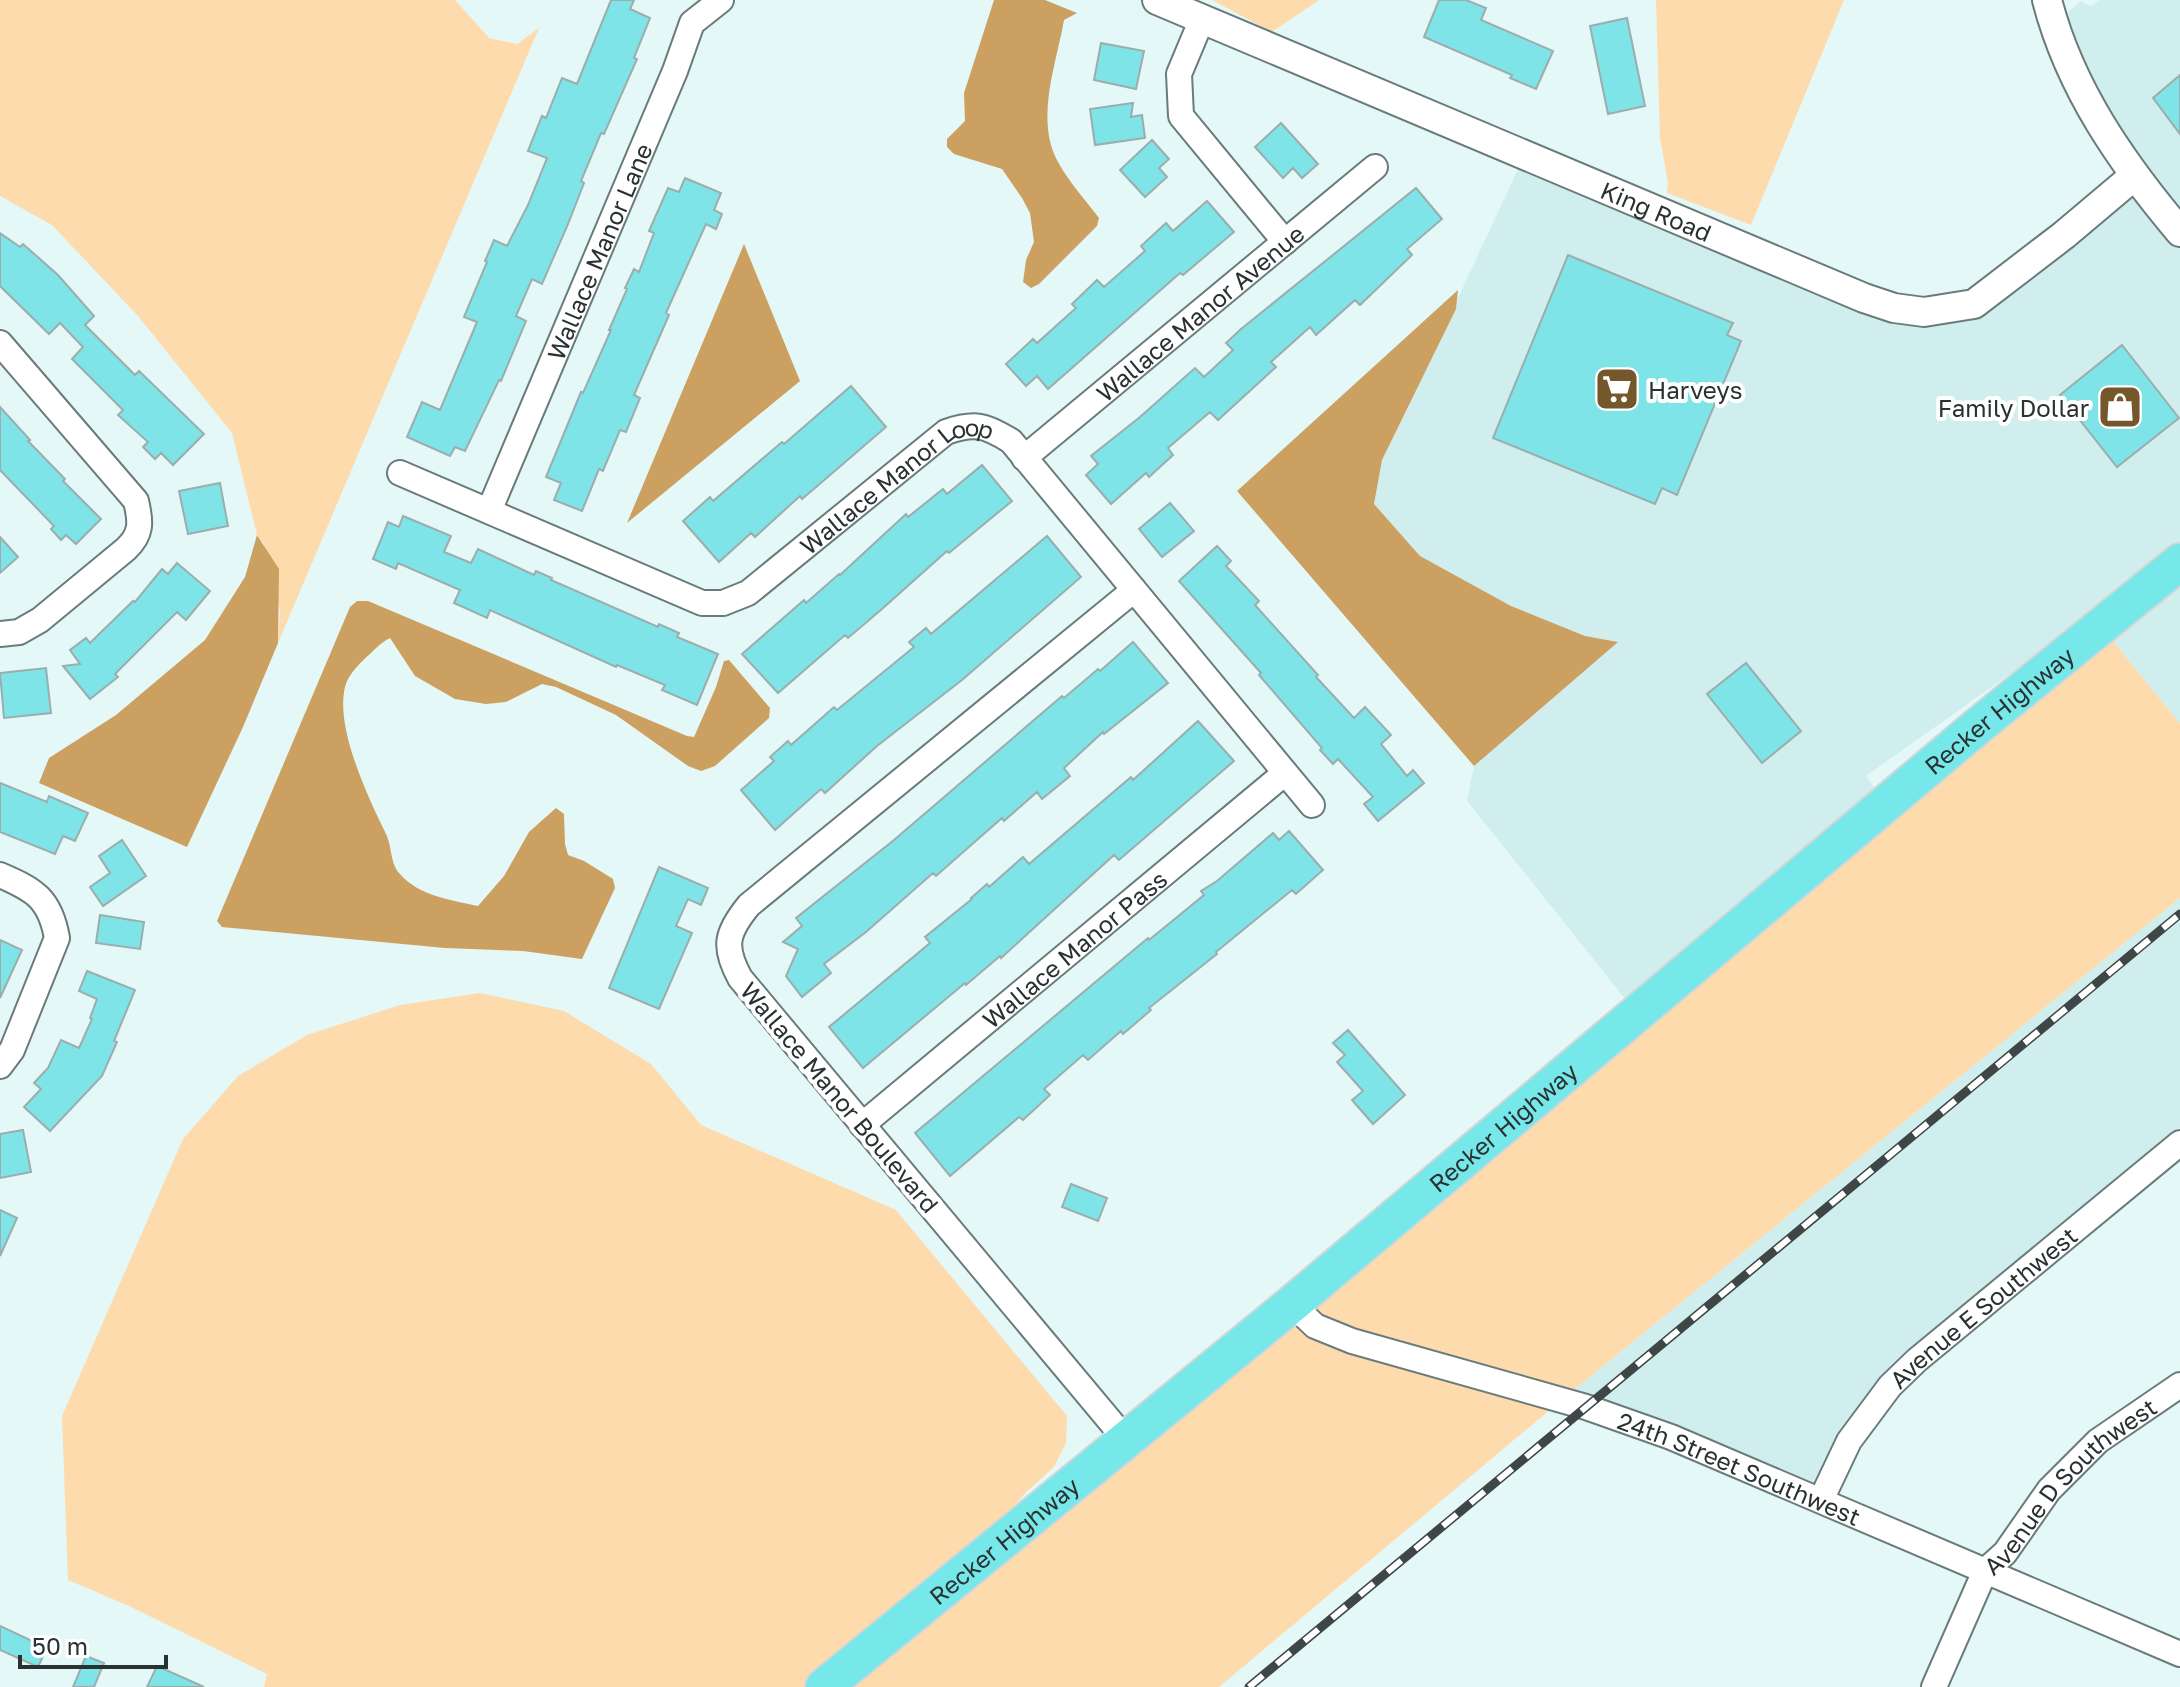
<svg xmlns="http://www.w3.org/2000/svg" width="2180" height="1687" viewBox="0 0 2180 1687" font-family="'Golos Text',sans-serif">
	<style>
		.built { fill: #d1eeef }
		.green { fill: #fddbac }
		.water { fill: #cba061 }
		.building { fill: #7fe4e7; stroke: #9badad; stroke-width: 2 }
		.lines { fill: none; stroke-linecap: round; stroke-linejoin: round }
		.minor-casing { stroke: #6a7b7b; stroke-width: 28 }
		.tertiary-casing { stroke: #6a7b7b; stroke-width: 32 }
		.primary-casing { stroke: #d4d6d6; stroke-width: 40 }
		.minor { stroke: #fff; stroke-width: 24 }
		.tertiary { stroke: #fff; stroke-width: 28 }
		.primary { stroke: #76e8ea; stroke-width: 36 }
		.rail-casing { stroke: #3e4646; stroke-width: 9 }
		.rail { stroke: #fff; stroke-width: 6; stroke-dasharray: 18; stroke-linecap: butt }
		.labels { text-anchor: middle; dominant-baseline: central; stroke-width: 8; stroke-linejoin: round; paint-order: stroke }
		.street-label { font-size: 24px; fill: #2a3131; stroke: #fff }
		.poi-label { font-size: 24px; fill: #2a3131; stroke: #fff; text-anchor: start }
	</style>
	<rect width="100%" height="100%" fill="#e5f8f8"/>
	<path class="built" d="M2100,0H2180V215L2100,105L2063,17L2081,1L2090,6Z
		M1520,165L1923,322L2133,191L2180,248V548L2092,616L1866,776L1879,795L1630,1005L1467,801L1474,766L1617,642L1585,636L1511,606L1420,556L1374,504L1382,460L1456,309L1457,300Z
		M2180,577V724L2108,635Z
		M2180,898V1128L1883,1378L1839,1436L1814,1486L1571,1392Z"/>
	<path class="green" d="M0,0H455L489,38L517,44L539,28L278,643L280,611L264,544L257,535L232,433L138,316L52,225L0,196Z
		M1212,0H1319L1272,32Z
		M1656,0H1844L1751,225L1667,193L1668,183L1660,138Z
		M2108,635L2180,724V898L1571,1392L1355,1331L1321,1317L1308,1305Z
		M480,993L564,1011L651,1064L701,1125L896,1210L1067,1416L1066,1443L1054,1467L1025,1493L992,1533L1036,1499L806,1687H264L267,1674L129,1606L68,1580L62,1416L183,1139L238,1076L307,1035L400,1005Z
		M1292,1318L1552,1408L1219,1687H841Z"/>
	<path class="water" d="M994,0H1045L1077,13L1064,20C1057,60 1040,105 1051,145C1057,169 1085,199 1099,218L1097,226L1039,284L1031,288L1023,282L1026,260L1034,242L1030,213L1022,198L1002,169L954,154L947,147V139L965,121L964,93Z
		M744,244L800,381L627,523Z
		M1458,290L1456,309L1382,460L1374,504L1420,556L1511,606L1585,636L1618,642L1474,766L1237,491Z
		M257,535L279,569L278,643L243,727L187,847L39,783L49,758L116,715L205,640L245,577Z
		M357,601H368L687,736L694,737L716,687L724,661L729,660L770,708L769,718L715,766L701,771L688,766L616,715L556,687L542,684L506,702L486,704L455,699L415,676L390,638C382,642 377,647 371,653C361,662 348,674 345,687C335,728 368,797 386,834C392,846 390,864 400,874C419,896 451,900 478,906L504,876L529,832L556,808L564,814L565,844L568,855L584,861L613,879L615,888L582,959L523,951L445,948L222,927L217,921L350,607Z"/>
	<path class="building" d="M611,0H634L630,9L650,18L634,58L637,59L604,134L601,133L581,181L584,183L568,224L542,284L532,279L516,316L526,321L501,381L499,380L465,451L455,447L450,456L407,437L422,402L440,410L477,322L464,317L487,262L485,261L494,240L507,246L528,205L547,158L528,151L542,116L546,118L562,78L577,84Z
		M1439,0H1466L1486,8L1481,20L1553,51L1536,89L1510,78L1512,75L1424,37Z
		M1627,18L1645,106L1608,114L1590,26Z
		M1101,43L1144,51L1136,89L1094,80Z
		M2180,75V134L2153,98Z
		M1133,103L1131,117L1142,115L1145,138L1095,145L1090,109Z
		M1281,123L1318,164L1302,178L1293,168L1283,178L1255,147Z
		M1152,140L1169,159L1159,168L1167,177L1145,197L1120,170Z
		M685,178L721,193L714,210L722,214L716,229L706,224L666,313L669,315L634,395L640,398L626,432L620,430L603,471L599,469L582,511L554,500L561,483L546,477L581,392L583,393L611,330H609L627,289L625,288L634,269L639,272L654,233L649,231L668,188L679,192Z
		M1416,188L1442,219L1407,249L1412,255L1360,305L1355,300L1316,335L1310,327L1271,362L1276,367L1218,420L1210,412L1168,448L1173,455L1149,477L1146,473L1111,504L1086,475L1098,464L1091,456L1140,417L1195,368L1204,377L1233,350L1226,343L1241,329Z
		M1207,201L1234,232L1183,275L1180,273L1048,389L1037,376L1026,386L1006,364L1033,339L1037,343L1076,308L1072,304L1097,280L1104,287L1145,251L1141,246L1166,223L1173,231Z
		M0,233L20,247L23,244L58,275L94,316L85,325L135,375L139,371L204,434L173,465L161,453L155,459L143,447L148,442L118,415L123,410L72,359L83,347L60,323L49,334L0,286Z
		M1568,255L1733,323L1727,335L1741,341L1677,495L1662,488L1655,504L1493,438Z
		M2122,345L2179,418L2117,467L2060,395Z
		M851,386L886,427L815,488L802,499L800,496L755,537L751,533L719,562L683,521L710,497L713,501L782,442L784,444Z
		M0,407L30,440L28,441L65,479L63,481L101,519L76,544L66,535L61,540L51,529L54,526L0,470Z
		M982,465L1012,501L949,553L947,551L882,609L848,638L845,635L778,693L742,654L804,600L806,603L839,574L840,575L906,514L908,517L943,489L947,494Z
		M220,483L228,526L188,534L179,491Z
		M1170,503L1194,531L1162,557L1139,529Z
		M403,516L451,536L444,552L471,563L478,549L534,575L536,571L552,578L551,580L658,627L659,624L679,633L677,637L718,654L697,705L662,690L665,685L617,665L616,667L490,610L487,618L454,603L460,590L398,563L396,569L373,559L388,522L399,527Z
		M1047,536L1081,577L962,680L877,746L825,793L821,789L775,830L741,790L774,761L770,757L788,741L791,745L834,707L837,710L914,647L909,642L926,628L931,634Z
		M0,537L18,557L0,573Z
		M1217,546L1231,561L1226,566L1259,601L1255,605L1318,675L1316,677L1354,718L1365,707L1391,735L1381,744L1407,776L1413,770L1424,783L1378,821L1364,804L1373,797L1338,759L1333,764L1320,750L1322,748L1259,675L1261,673L1179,581Z
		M177,563L210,591L186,620L177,612L115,674L118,677L90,699L63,666L80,664L70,650L86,638L90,643L133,601L135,602L162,569L168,574Z
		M1133,642L1168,683L1104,734L1103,732L1064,768L1070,776L1042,799L1037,792L1004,821L1002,818L936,876L933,873L866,932L824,964L831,973L802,997L786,976L798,949L783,942L802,926L796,918L894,840L1062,696L1064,698L1098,669L1100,671Z
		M1746,663L1801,731L1762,763L1707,694Z
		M46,668L51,713L4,718L0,673Z
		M1198,721L1234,761L1119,860L1114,855L1001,958L1000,956L966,985L965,983L863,1068L829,1027L930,943L925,937L972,899L971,898L987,884L989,887L1023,857L1029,864L1131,777L1133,780Z
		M0,783L47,802L49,796L88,813L75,841L63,836L55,854L0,832Z
		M1289,831L1323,870L1296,894L1292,890L1216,952L1217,954L1149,1008L1151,1010L1123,1034L1121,1031L1088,1060L1083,1055L1044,1089L1050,1095L1023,1120L1019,1117L950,1176L915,1133L1148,938L1149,940L1204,895L1201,891L1217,881L1273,833L1279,840Z
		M122,840L146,876L103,906L90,887L110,873L99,856Z
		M659,867L708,888L701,905L688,899L676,926L692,933L659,1009L609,988Z
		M100,915L144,922L140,949L96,943Z
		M0,940L22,950L0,998Z
		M87,971L135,990L114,1041L117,1042L102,1076L50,1131L24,1107L41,1089L34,1083L48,1068L61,1040L79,1048L92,1019L90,1018L97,999L79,991Z
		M1348,1030L1405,1095L1373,1124L1352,1100L1363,1091L1337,1062L1345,1055L1333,1043Z
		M23,1130L31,1172L0,1178V1134Z
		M1071,1184L1107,1198L1098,1221L1062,1207Z
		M0,1210L17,1218L0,1256Z
		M0,1626L47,1648L38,1667L0,1650Z
		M86,1656L104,1663L94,1687H73Z
		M157,1666L204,1687H147Z"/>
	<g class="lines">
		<g class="minor-casing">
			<g id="minor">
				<path d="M1202,19L1179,74L1181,116L1285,242"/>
				<path d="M0,343L136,501C141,522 142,534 126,549L40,620L19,632L0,634"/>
				<path id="s1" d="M1024,458L1375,167"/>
				<path id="s2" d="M400,473L702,603H723L748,593L946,432C975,422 985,425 1011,441L1312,805"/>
				<path id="s3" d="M489,511L675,71L692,23L721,0"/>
				<path d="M0,875C35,890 50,899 57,938L12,1050L0,1066"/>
				<path id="s4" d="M862,1125L1285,773"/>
				<path id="s5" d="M1292,1304L1315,1326L1352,1341L1586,1407L1671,1437L2180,1654"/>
				<path d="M1126,1440L740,978C723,947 726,933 749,905L1134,590"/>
				<path id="s6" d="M1821,1500L1849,1441L1890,1386L1917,1360L2180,1143"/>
				<path id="s7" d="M1934,1687L1985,1571L2005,1553L2049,1490L2098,1441L2180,1385"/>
			</g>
		</g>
		<g class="tertiary-casing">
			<g id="tertiary">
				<path id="s8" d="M1157,0L1864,298L1894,308L1924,312L1974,304L2064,235L2134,176"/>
				<path d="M2047,0C2070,89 2122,163 2180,232"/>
			</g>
		</g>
		<g class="primary-casing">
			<g id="primary">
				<path id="s9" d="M824,1687L1292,1304L1978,726L2180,562"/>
			</g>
		</g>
		<use href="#minor" class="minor"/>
		<use href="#tertiary" class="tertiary"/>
		<use href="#primary" class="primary"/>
		<g class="rail-casing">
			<path id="rail" d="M1249,1687L2180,914"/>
		</g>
		<use href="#rail" class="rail"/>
	</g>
	<defs>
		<g id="supermarket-square" transform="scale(2.3)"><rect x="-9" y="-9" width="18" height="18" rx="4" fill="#74572a" stroke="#fff"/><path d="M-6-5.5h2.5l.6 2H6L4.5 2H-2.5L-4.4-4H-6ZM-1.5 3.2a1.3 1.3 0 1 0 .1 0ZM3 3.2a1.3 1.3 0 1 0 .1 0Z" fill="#fff"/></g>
		<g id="shop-square" transform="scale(2.3)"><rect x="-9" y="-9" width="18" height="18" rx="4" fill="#74572a" stroke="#fff"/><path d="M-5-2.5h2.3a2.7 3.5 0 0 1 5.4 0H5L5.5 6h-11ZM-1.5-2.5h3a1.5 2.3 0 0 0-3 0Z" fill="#fff"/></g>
	</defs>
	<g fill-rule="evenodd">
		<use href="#supermarket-square" x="1617" y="389"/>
		<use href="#shop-square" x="2120" y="407"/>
	</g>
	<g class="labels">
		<g class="street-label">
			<text stroke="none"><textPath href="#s8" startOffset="542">King Road</textPath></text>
			<text stroke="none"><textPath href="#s3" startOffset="282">Wallace Manor Lane</textPath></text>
			<text stroke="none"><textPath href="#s1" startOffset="228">Wallace Manor Avenue</textPath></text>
			<text stroke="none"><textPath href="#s2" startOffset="564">Wallace Manor Loop</textPath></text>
			<text stroke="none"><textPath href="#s9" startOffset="1528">Recker Highway</textPath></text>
			<text stroke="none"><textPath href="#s4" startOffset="276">Wallace Manor Pass</textPath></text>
			<text transform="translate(840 1097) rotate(50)">Wallace Manor Boulevard</text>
			<text stroke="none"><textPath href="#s9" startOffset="880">Recker Highway</textPath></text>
			<text stroke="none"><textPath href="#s6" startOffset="256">Avenue E Southwest</textPath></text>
			<text stroke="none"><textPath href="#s5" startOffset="480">24th Street Southwest</textPath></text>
			<text stroke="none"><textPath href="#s7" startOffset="248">Avenue D Southwest</textPath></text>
			<text stroke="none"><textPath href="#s9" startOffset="232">Recker Highway</textPath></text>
		</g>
		<g class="poi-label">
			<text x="1648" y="389">Harveys</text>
			<text x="2089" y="407" text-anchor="end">Family Dollar</text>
		</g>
	</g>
	<path d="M20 1655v12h146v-12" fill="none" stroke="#2a3131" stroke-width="4"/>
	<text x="32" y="1655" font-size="24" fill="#2a3131" stroke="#ffffff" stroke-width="6" paint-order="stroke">50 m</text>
</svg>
